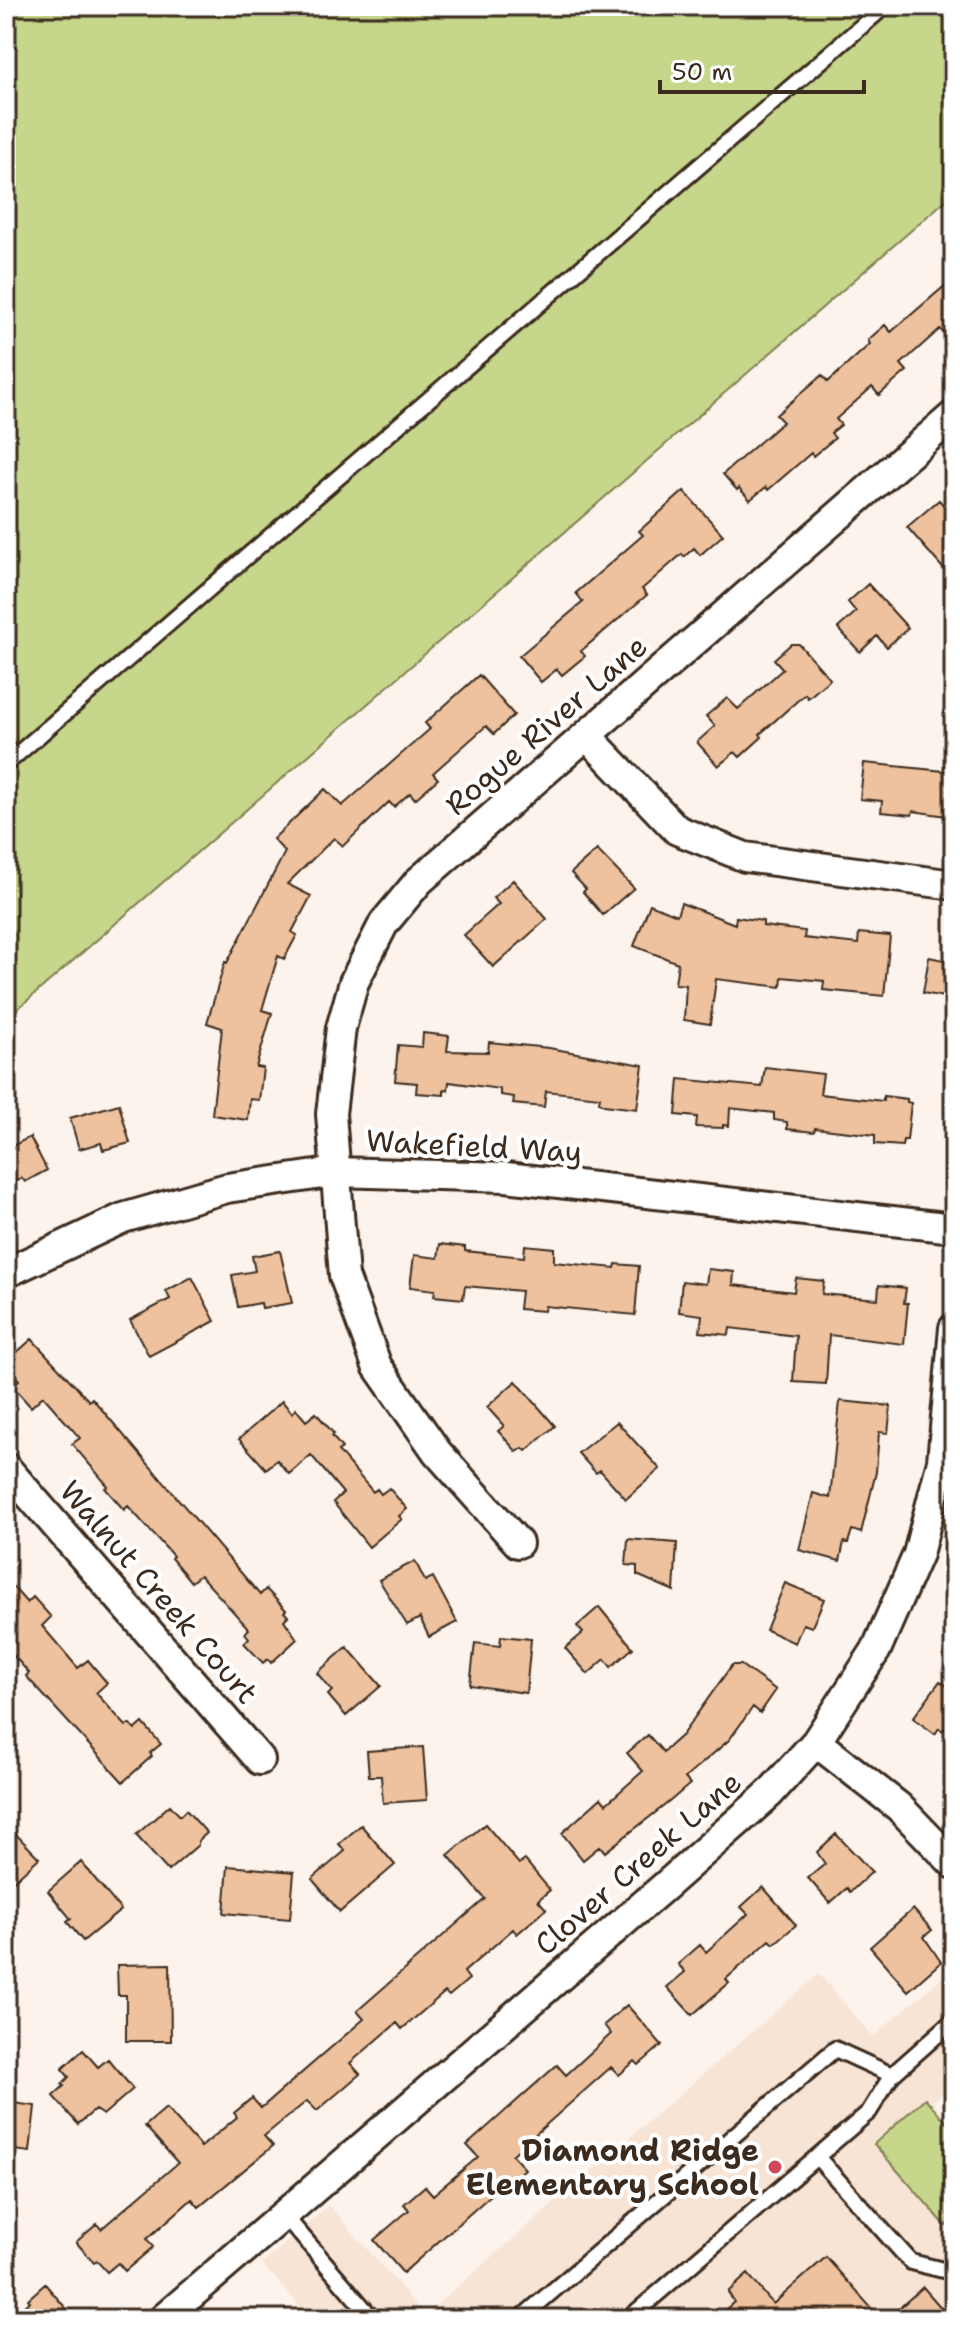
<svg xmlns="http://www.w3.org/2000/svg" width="960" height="2325" viewBox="0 0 960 2325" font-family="'Shantell Sans',sans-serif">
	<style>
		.built { fill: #f8e4d5 }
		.green { fill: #c6d68a; stroke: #808054; stroke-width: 2 }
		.building { fill: #eec29e; stroke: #3b2a1e; stroke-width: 2 }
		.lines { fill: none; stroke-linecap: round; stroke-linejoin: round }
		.service-casing { stroke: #3b2a1e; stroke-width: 20 }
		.minor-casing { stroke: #3b2a1e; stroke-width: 34 }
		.service { stroke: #fff; stroke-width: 14 }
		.minor { stroke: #fff; stroke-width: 28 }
		.poi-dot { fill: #d1495b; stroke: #fff; stroke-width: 3 }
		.labels { text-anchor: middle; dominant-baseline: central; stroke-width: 8; stroke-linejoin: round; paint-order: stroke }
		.street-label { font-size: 30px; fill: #3b2a1e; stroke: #fff }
		.poi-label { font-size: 30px; font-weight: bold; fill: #3b2a1e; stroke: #fff; text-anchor: end }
	</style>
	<rect width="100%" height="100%" fill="#fcf3ec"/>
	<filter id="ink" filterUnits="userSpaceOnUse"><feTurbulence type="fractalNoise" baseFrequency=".0125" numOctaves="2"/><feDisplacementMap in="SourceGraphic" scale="16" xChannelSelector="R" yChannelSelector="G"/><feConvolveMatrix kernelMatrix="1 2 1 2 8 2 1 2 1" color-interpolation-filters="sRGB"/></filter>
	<g filter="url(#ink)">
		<path class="built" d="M954,1967V2083L932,2102L954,2128V2319H311L262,2264L329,2205L425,2315L819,1974L873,2037Z"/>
		<path class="green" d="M6,6H954V193L6,1019Z
			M925,2098L954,2131V2219L946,2226L874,2144Z"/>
		<path class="building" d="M954,278V345L940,329L901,364L907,371L879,395L872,387L836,419L841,425L831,433L835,438L813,456L811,453L768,490L766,487L750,500L739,488L737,490L723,474L783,422L776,415L822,375L828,382L870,344L868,340L885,325L891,332Z
			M684,491L723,535L700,555L694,548L684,557L682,554L642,589L647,595L581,651L585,656L562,675L557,669L541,682L519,656L583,602L576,593L643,535L639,531Z
			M939,500L954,517V581L907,527Z
			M868,584L908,628L887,647L877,636L860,652L838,628L856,612L848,602Z
			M791,644H799L830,679L808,698L805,694L760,734L762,737L740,757L735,752L718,766L697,742L715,726L706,716L727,698L738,709L783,669L774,659Z
			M479,675L514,715L494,734L486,726L433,773L438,779L415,799L410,793L394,807L389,802L343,846L334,838L287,884L311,896L292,932L297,935L284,959L278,956L262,1010L272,1013L256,1067L263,1068L259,1100L250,1099L248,1120L212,1115L222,1028L207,1023L225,962L227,963L285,852L273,839L325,789L342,806L430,729L425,723Z
			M864,763L954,772V817L913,811L912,815L881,812L882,801L860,799Z
			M597,850L634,888L603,915L583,892L586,889L571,873Z
			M513,880L547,919L493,967L464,935L499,904L493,898Z
			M681,903L735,924L736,917L763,921V926L805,931L804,938L858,944L859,933L890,936L884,996L823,990L824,981L782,977L781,987L716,979L710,1024L684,1020L686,985L675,984L678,963L634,946L650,904L677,915Z
			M929,957L954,962V999L923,993Z
			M423,1033L449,1036L447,1051L488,1052L489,1042L549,1048L643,1065L637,1109L604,1105L599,1102L600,1097L546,1091L544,1107L513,1104L514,1097L500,1095V1089L449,1082L448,1090L444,1089V1095L416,1093L417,1083L395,1081L398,1045L422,1047Z
			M765,1067L823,1074L820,1094L883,1101V1096L907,1099V1102L911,1103L907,1140H903L902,1146L875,1144V1135L815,1128L814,1132L787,1129V1122L774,1120V1113L730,1108L729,1126L723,1125V1128L696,1127L697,1117L676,1115L679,1079L762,1087Z
			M119,1104L130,1143L103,1150L101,1143L79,1149L70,1118Z
			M30,1137L47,1170L25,1182L22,1178L6,1186V1149Z
			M440,1244L465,1247V1251L524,1257L525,1245L554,1248V1262L615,1268L616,1264L639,1266L635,1315L545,1306L544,1311L519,1309L521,1291L465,1286L463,1299L434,1296L435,1290L410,1287L414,1255L438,1258Z
			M280,1251L292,1303L262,1308L261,1303L238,1307L232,1275L255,1271L252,1256Z
			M708,1269L734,1272L733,1285L794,1292L796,1278L824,1281L822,1294L878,1299L879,1285L906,1288L904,1303H908L904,1344L829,1335L826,1384L793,1382L796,1336L730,1328L729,1335L700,1332L702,1315L679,1312L682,1281L706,1284Z
			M192,1277L215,1321L149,1356L130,1320L170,1299L166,1291Z
			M32,1339L89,1401L92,1398L260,1595L266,1589L286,1610L284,1612L288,1616L284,1620L297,1639L271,1663L268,1659L263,1663L244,1643L249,1638L245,1633L249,1629L200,1575L191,1582L171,1558L173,1556L128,1506L124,1510L105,1488L108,1486L72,1444L80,1438L43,1396L31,1407L13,1387L19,1380L6,1366V1362Z
			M516,1381L555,1426L526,1451L523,1448L517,1452L498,1431L504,1426L487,1407Z
			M282,1401L292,1413L296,1409L306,1421L316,1413L334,1434L332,1436L342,1448L338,1451L373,1492L377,1489L381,1494L389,1488L407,1509L399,1516L402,1519L369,1547L333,1502L343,1493L311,1455L289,1474L277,1460L266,1469L239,1439Z
			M840,1401L891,1406L888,1433L879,1432L876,1472L861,1533L852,1530L848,1543L844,1542L840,1561L799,1550L813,1493L830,1498Z
			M617,1422L660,1469L626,1499L600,1470L596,1473L578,1453Z
			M628,1539L677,1543L674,1591L637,1575V1566L626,1565Z
			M415,1561L425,1581L433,1577L457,1622L429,1637L420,1618L407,1625L379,1580Z
			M6,1579L27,1603L33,1597L51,1617L42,1626L78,1668L88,1660L107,1683L96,1693L126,1726L129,1724L135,1730L143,1723L161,1744L150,1753L152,1756L123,1782L26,1676L29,1673L6,1647Z
			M785,1583L824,1599L812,1627L803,1624L795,1643L766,1630Z
			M599,1607L633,1648L611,1667L605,1659L588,1674L565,1648L583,1633L577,1626Z
			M501,1636L531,1639L526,1693L470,1685L475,1643L500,1646Z
			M347,1647L381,1686L346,1716L328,1695L332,1691L317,1673Z
			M732,1665H741L776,1690L760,1713L753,1707L729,1740L685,1778L690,1784L669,1802L605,1852L600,1846L583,1860L562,1833L601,1798L606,1804L643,1771L627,1753L648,1735L663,1752L682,1735Z
			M940,1681L954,1691V1734L945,1728L942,1731L939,1728L935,1734L913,1718Z
			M423,1747L427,1800L383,1803L381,1776H369L367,1751Z
			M170,1805L180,1816L186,1810L207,1833L198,1841V1845L168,1871L136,1835Z
			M6,1824L39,1858L6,1888Z
			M485,1824L519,1864L525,1860L550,1890L538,1900L546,1909L517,1934L513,1929L464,1972L469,1979L449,1996L445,1992L402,2029L397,2023L350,2063L360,2074L317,2111L307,2101L264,2136L273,2146L199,2207L192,2199L147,2239L153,2247L125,2271L118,2263L107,2272L97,2261L94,2263L76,2242L97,2224L101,2229L178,2163L145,2126L166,2108L201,2147L237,2117L234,2113L252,2098L261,2108L364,2019L357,2011L485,1899L448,1855Z
			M361,1825L395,1865L340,1912L312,1879L345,1851L339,1844Z
			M836,1834L872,1872L850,1892L847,1888L830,1903L808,1878L825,1864L817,1852Z
			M81,1862L121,1910L83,1941L67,1922L71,1919L48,1891Z
			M228,1866L294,1872L290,1919L224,1913Z
			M763,1887L796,1925L774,1944L770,1940L726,1979L729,1983L692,2015L667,1987L685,1972L678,1964L700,1945L706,1952L748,1914L741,1907Z
			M913,1909L932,1930L924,1937L941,1962L908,1991L870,1947Z
			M170,1964L171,2041H126V1995H118L117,1965Z
			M627,2005L662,2045L639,2065L635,2061L619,2075L611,2067L512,2155L525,2169L503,2188L501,2186L403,2273L374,2240L409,2210L404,2204L425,2186L433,2195L478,2157L467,2145L557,2065L566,2075L611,2034L604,2025Z
			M83,2050L98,2067L108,2059L133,2089L103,2115L95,2110L78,2124L53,2096L64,2086L62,2084L69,2077L62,2069Z
			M6,2102L35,2106L30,2152L6,2149Z
			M826,2257L881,2319H715L734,2302L728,2292L748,2274L773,2304Z
			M45,2284L75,2319H9L30,2301L28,2299Z
			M923,2287L951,2319H887Z"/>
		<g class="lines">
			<g class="service-casing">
				<path id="service" d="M6,764L885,6
					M817,2157L911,2262L947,2271
					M284,2215L373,2319
					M520,2319L835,2049L892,2075
					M628,2319L869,2112L892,2075L954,2020"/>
			</g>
			<g class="minor-casing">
				<path id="minor" d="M587,736L677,830L745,857L954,885
					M6,1273L123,1218L227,1188L336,1172L506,1177L954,1228
					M6,1468L260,1760
					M518,1543L437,1452L377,1366L344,1276L331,1114L341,1028L354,982L384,923L419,881L954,415
					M816,1742L899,1807L954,1864
					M163,2319L665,1886L769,1794L816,1742L876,1650L918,1554L942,1461L954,1328"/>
			</g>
			<use href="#service" class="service"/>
			<use href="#minor" class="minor"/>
		</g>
	</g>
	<circle class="poi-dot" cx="775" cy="2167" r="8"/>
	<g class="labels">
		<g class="street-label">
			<text transform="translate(546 725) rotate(-41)">Rogue River Lane</text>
			<text transform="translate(474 1146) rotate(3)">Wakefield Way</text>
			<text transform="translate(159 1592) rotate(49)">Walnut Creek Court</text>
			<text transform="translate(638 1863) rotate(-41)">Clover Creek Lane</text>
		</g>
		<g class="poi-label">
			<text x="759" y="2150">Diamond Ridge<tspan x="759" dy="34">Elementary School</tspan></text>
		</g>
	</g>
	<rect width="960" height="2325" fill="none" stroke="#fff" stroke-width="32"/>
	<rect x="16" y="16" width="928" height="2293" fill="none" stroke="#3b2a1e" stroke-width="3" filter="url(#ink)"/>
	<path d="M660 80v12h204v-12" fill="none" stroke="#3b2a1e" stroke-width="4"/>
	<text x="672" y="80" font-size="24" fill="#3b2a1e" stroke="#ffffff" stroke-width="6" paint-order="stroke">50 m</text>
</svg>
